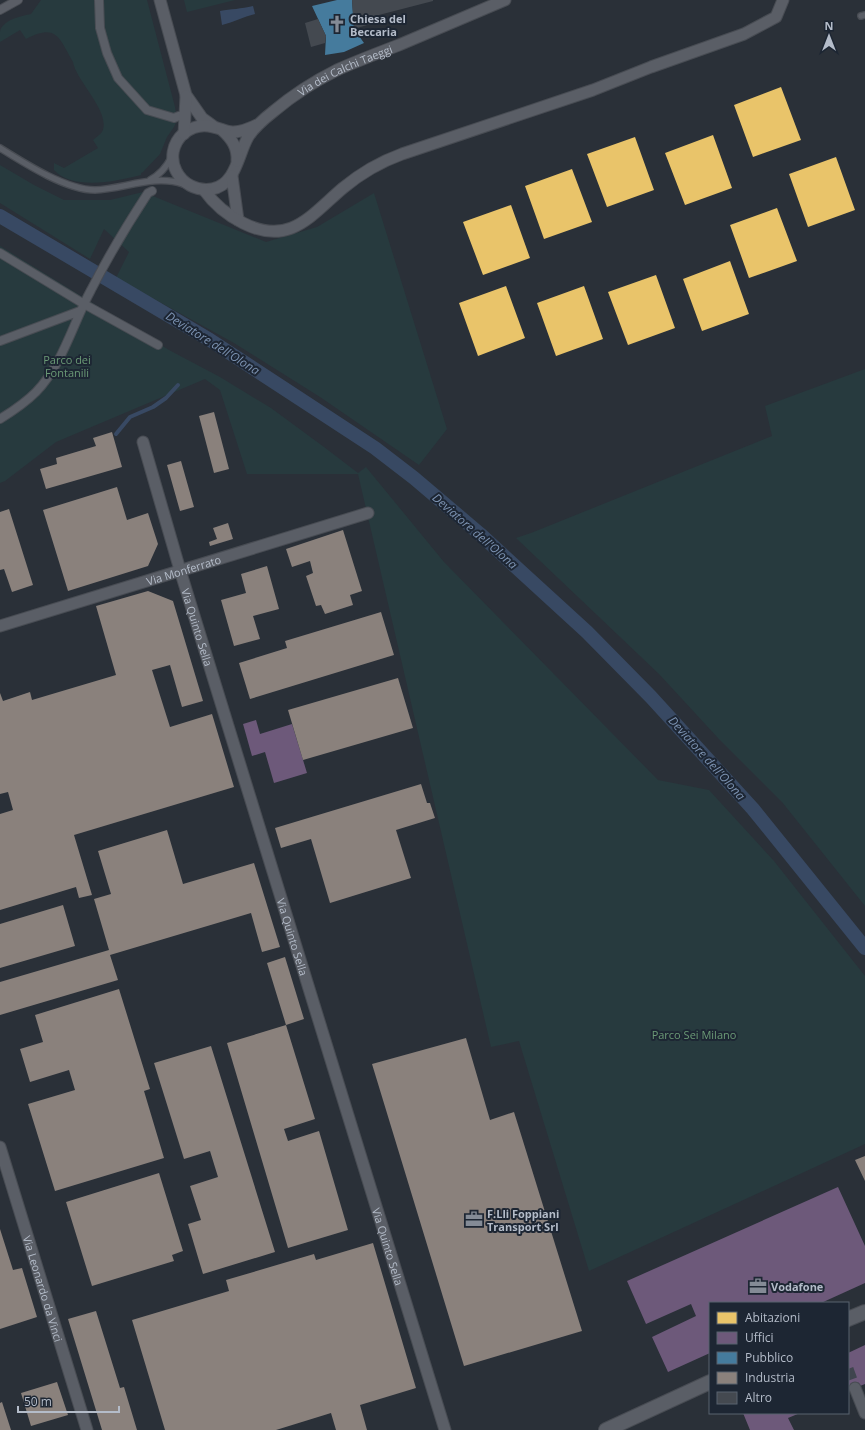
<svg xmlns="http://www.w3.org/2000/svg" width="865" height="1430" viewBox="0 0 865 1430" font-family="'Open Sans',sans-serif">
	<style>
		.green { fill: #273a3e }
		.water { fill: #384963 }
		.homes { fill: #e9c46a }
		.offices { fill: #6d597a }
		.public { fill: #457b9d }
		.industry { fill: #8a817c }
		.lines { fill: none; stroke-linecap: round; stroke-linejoin: round }
		.stream { stroke: #384963; stroke-width: 4 }
		.canal { stroke: #384963; stroke-width: 14 }
		.building { fill: #444950 }
		.minor-tunnel { stroke: #3f454e; stroke-width: 11; stroke-dasharray: 11 5.5; stroke-linecap: butt }
		.service-casing { stroke: #484c53; stroke-width: 8 }
		.pedestrian-casing { stroke: #484c53; stroke-width: 10 }
		.minor-casing { stroke: #484c53; stroke-width: 13 }
		.tertiary-casing { stroke: #484c53; stroke-width: 16 }
		.service { stroke: #5a5e66; stroke-width: 5.5 }
		.pedestrian { stroke: #5a5e66; stroke-width: 8 }
		.minor { stroke: #5a5e66; stroke-width: 11 }
		.tertiary { stroke: #5a5e66; stroke-width: 14 }
		.labels { text-anchor: middle; dominant-baseline: central; stroke-width: 4; stroke-linejoin: round; paint-order: stroke }
		.poi-label { font-size: 11px; font-weight: bold; fill: #b4bcc9; stroke: #1d2633; text-anchor: start }
		.street-label { font-size: 11px; fill: #b4bcc9; stroke: #1d2633 }
		.park-label { font-size: 11px; fill: #6b9a76; stroke: #1d2633 }
		.water-label { font-size: 12px; font-style: italic; fill: #7c92b1; stroke: #1d2633 }
	</style>
	<rect width="100%" height="100%" fill="#2a3038"/>
	<path class="green" d="M41,0H147L175,107L177,120L174,127L167,137L160,154L143,172L141,173V175C118,181 73,191 54,170V163L64,168L98,148L93,140C96,137 100,135 102,132C112,113 76,81 73,62C59,38 57,23 26,39L20,30L0,42C0,39 0,35 0,32C2,20 21,16 31,14Z
		M184,0H235L187,12Z
		M0,165L34,185L64,200H110L143,192L266,242L317,227L374,193L447,429L419,465L320,397L234,343L116,278L129,252L104,229L90,259L0,203Z
		M0,246L169,350L220,377L271,408L324,447L358,473L366,467L444,562L658,780L709,790L774,861L865,976V1144L589,1271L519,1041L491,1047L358,474H247L220,390L205,379L56,442L5,481L0,483Z
		M865,369V906L782,802L718,738L659,674L516,538L531,533L772,436L765,406Z"/>
	<path class="water" d="M253,6L255,14C243,17 234,22 222,25L220,11C231,9 241,9 253,6Z"/>
	<path class="homes" d="M781,87L801,140L753,157L734,105Z
		M713,135L732,188L685,205L665,153Z
		M635,137L654,190L607,207L587,154Z
		M836,157L855,210L808,227L789,174Z
		M572,169L592,222L544,239L525,186Z
		M511,205L530,258L483,275L463,222Z
		M777,208L797,261L749,278L730,225Z
		M730,261L749,314L702,331L683,279Z
		M656,275L675,328L628,345L608,292Z
		M506,286L525,338L478,356L459,303Z
		M584,286L603,339L556,356L537,303Z"/>
	<path class="offices" d="M256,720L260,734L292,724L307,773L274,783L265,752L252,756L243,724Z
		M838,1187L865,1246V1283L821,1303H710V1353L668,1372L652,1337L696,1316L691,1304L646,1324L627,1281Z
		M865,1345V1384L848,1391V1353Z
		M743,1413H800L788,1418L794,1430H750Z"/>
	<path class="public" d="M337,0H352L354,29L364,43L344,52L325,55L326,36L312,6Z"/>
	<path class="industry" d="M214,412L229,469L214,473L199,416Z
		M112,432L122,467L46,489L40,469L57,464L56,458L96,446L93,438Z
		M181,461L194,507L180,511L167,465Z
		M117,487L127,520L148,513L158,544L148,566L68,591L43,510Z
		M9,509L33,585L12,592L4,569L0,570V512Z
		M228,523L233,539L210,546L209,542L217,539L213,528Z
		M343,530L362,591L350,595L353,605L325,614L321,605L316,606L306,576L313,573L310,561L292,567L286,549Z
		M267,566L279,609L253,616L260,639L234,646L221,600L246,593L241,574Z
		M148,591L173,601L203,701L182,707L170,665L152,670L170,727L212,714L234,787L74,835L92,895L79,898L76,887L0,910V814L13,810L8,792L0,794V693L3,701L30,692L32,700L116,675L96,606Z
		M381,612L394,655L250,699L239,663L287,648L285,641Z
		M398,678L413,728L303,760L288,710Z
		M421,784L427,803H430L435,818L396,830L411,878L330,903L311,839L281,848L275,828Z
		M167,830L183,884L254,863L280,947L262,952L251,913L110,955L118,980L0,1015V982L109,950L94,899L111,894L98,851Z
		M63,905L75,946L0,968V924Z
		M285,957L304,1019L286,1025L267,963Z
		M119,989L150,1089L144,1091L164,1158L55,1191L28,1104L75,1090L69,1070L30,1082L20,1049L43,1042L35,1015Z
		M286,1025L315,1119L284,1129L288,1141L319,1131L348,1230L288,1248L227,1043Z
		M466,1038L490,1120L514,1112L582,1331L464,1366L372,1064Z
		M211,1046L275,1252L203,1274L188,1224L201,1220L190,1186L218,1177L210,1151L184,1159L154,1063Z
		M865,1156V1181L855,1160Z
		M159,1173L183,1251L172,1255L174,1261L92,1286L66,1202Z
		M0,1229L13,1270L22,1268L37,1317L0,1329Z
		M373,1243L416,1388L360,1405L367,1430H336L331,1413L276,1430H165L132,1320L229,1291L226,1280L314,1254L316,1260Z
		M96,1311L120,1388L124,1387L137,1430H102L68,1319Z
		M57,1382L68,1415L31,1426L21,1393Z
		M2,1402L11,1430H0V1403Z"/>
	<g class="lines">
		<path class="stream" d="M116,434L130,417L153,407L166,398L178,385"/>
		<path class="canal" d="M0,216L210,340L375,448L414,478L480,534L587,632L651,697L753,809L865,948"/>
	</g>
	<path class="building" d="M352,0H433V1L375,16L377,22L354,29Z
		M318,19L326,36L325,43L311,47L305,23Z"/>
	<g class="lines">
		<path class="minor-tunnel" d="M848,1369L855,1388"/>
		<g class="service-casing">
			<path id="service" d="M861,16L865,15
				M0,148C24,163 66,190 95,190C124,189 154,174 183,184
				M150,180C159,175 166,168 171,158"/>
		</g>
		<g class="pedestrian-casing">
			<path id="pedestrian" d="M99,0L100,28L107,53L118,78L147,110L174,118L179,116
				M0,10L18,0
				M0,253L84,304L158,345
				M0,341L80,311
				M0,419C13,411 26,402 36,392C63,364 73,323 91,290C108,257 127,225 148,193L152,191"/>
		</g>
		<g class="minor-casing">
			<g id="minor">
				<path d="M160,0L186,95L202,118L213,126"/>
				<path id="s1" d="M259,124C251,128 242,132 233,132C226,132 220,128 213,127C203,124 192,127 184,133C159,155 179,194 212,189C236,185 238,154 248,137C254,127 265,118 274,111C293,95 315,81 337,70C357,61 378,53 399,45C434,30 470,15 505,0"/>
				<path d="M222,130C232,139 238,148 237,161"/>
				<path d="M184,134L186,96"/>
				<path d="M232,176L238,220"/>
				<path d="M204,190C214,204 227,215 243,223C290,247 311,215 343,188C361,173 380,162 402,154L593,90L651,67L744,34L776,17L783,0"/>
				<path id="s2" d="M143,442L180,570L445,1430"/>
				<path id="s3" d="M0,626L368,513"/>
				<path id="s4" d="M0,1147L87,1430"/>
				<path d="M855,1388L865,1413"/>
			</g>
		</g>
		<g class="tertiary-casing">
			<path id="tertiary" d="M848,1319L865,1312
				M606,1430L710,1382"/>
		</g>
		<use href="#service" class="service"/>
		<use href="#pedestrian" class="pedestrian"/>
		<use href="#minor" class="minor"/>
		<use href="#tertiary" class="tertiary"/>
	</g>
	<defs>
		<g id="church-bare" transform="scale(1.38)"><path d="M-1.2-6h2.4v3.5h3.3v2.4h-3.3V6h-2.4V-.1h-3.3v-2.4h3.3Z" fill="#848b96" stroke="#1d2633" stroke-width="2.5" paint-order="stroke"/></g>
		<g id="office-bare" transform="scale(1.38)"><path d="M-6-3h4V-5.5h4V-3h4V5H-6ZM-1-4.5V-3h2v-1.5ZM-6 0V1H6V0Z" fill="#848b96" stroke="#1d2633" stroke-width="2.5" paint-order="stroke"/></g>
	</defs>
	<g fill-rule="evenodd">
		<use href="#church-bare" x="337" y="24"/>
		<use href="#office-bare" x="474" y="1219"/>
		<use href="#office-bare" x="758" y="1286"/>
	</g>
	<g class="labels">
		<g class="poi-label">
			<text x="350" y="18">Chiesa del<tspan x="350" dy="13">Beccaria</tspan></text>
			<text x="487" y="1213">F.Lli Foppiani<tspan x="487" dy="13">Transport Srl</tspan></text>
			<text x="771" y="1286">Vodafone</text>
		</g>
		<g class="street-label">
			<text stroke="none"><textPath href="#s1" startOffset="349">Via dei Calchi Taeggi</textPath></text>
			<text stroke="none"><textPath href="#s3" startOffset="192">Via Monferrato</textPath></text>
			<text stroke="none"><textPath href="#s2" startOffset="193">Via Quinto Sella</textPath></text>
			<text stroke="none"><textPath href="#s2" startOffset="517">Via Quinto Sella</textPath></text>
			<text stroke="none"><textPath href="#s2" startOffset="841">Via Quinto Sella</textPath></text>
			<text stroke="none"><textPath href="#s4" startOffset="148">Via Leonardo da Vinci</textPath></text>
		</g>
		<g class="park-label">
			<text x="67" y="359">Parco dei<tspan x="67" dy="13">Fontanili</tspan></text>
			<text x="694" y="1034">Parco Sei Milano</text>
		</g>
		<g class="water-label">
			<text transform="translate(213 343) rotate(32)">Deviatore dell'Olona</text>
			<text transform="translate(475 531) rotate(41)">Deviatore dell'Olona</text>
			<text transform="translate(707 758) rotate(48)">Deviatore dell'Olona</text>
		</g>
	</g>
	<rect x="709" y="1302" width="140" height="112" fill="#1d2633" stroke="#59626f"/>
	<rect x="717" y="1312" width="20" height="12" fill="#e9c46a" stroke="#59626f"/>
	<text x="745" y="1322" font-size="12" fill="#b4bcc9">Abitazioni</text>
	<rect x="717" y="1332" width="20" height="12" fill="#6d597a" stroke="#59626f"/>
	<text x="745" y="1342" font-size="12" fill="#b4bcc9">Uffici</text>
	<rect x="717" y="1352" width="20" height="12" fill="#457b9d" stroke="#59626f"/>
	<text x="745" y="1362" font-size="12" fill="#b4bcc9">Pubblico</text>
	<rect x="717" y="1372" width="20" height="12" fill="#8a817c" stroke="#59626f"/>
	<text x="745" y="1382" font-size="12" fill="#b4bcc9">Industria</text>
	<rect x="717" y="1392" width="20" height="12" fill="#444950" stroke="#59626f"/>
	<text x="745" y="1402" font-size="12" fill="#b4bcc9">Altro</text>
	<g transform="translate(829 36)" stroke="#1d2633" stroke-width="3" paint-order="stroke">
	<path d="M0-3L7 15L0 10L-7 15Z" fill="#b4bcc9"/>
	<text y="-6" font-size="11" font-weight="bold" text-anchor="middle" fill="#b4bcc9">N</text>
	</g>
	<path d="M18 1406v6h101v-6" fill="none" stroke="#b4bcc9" stroke-width="2"/>
	<text x="24" y="1406" font-size="12" fill="#b4bcc9" stroke="#1d2633" stroke-width="3" paint-order="stroke">50 m</text>
</svg>
